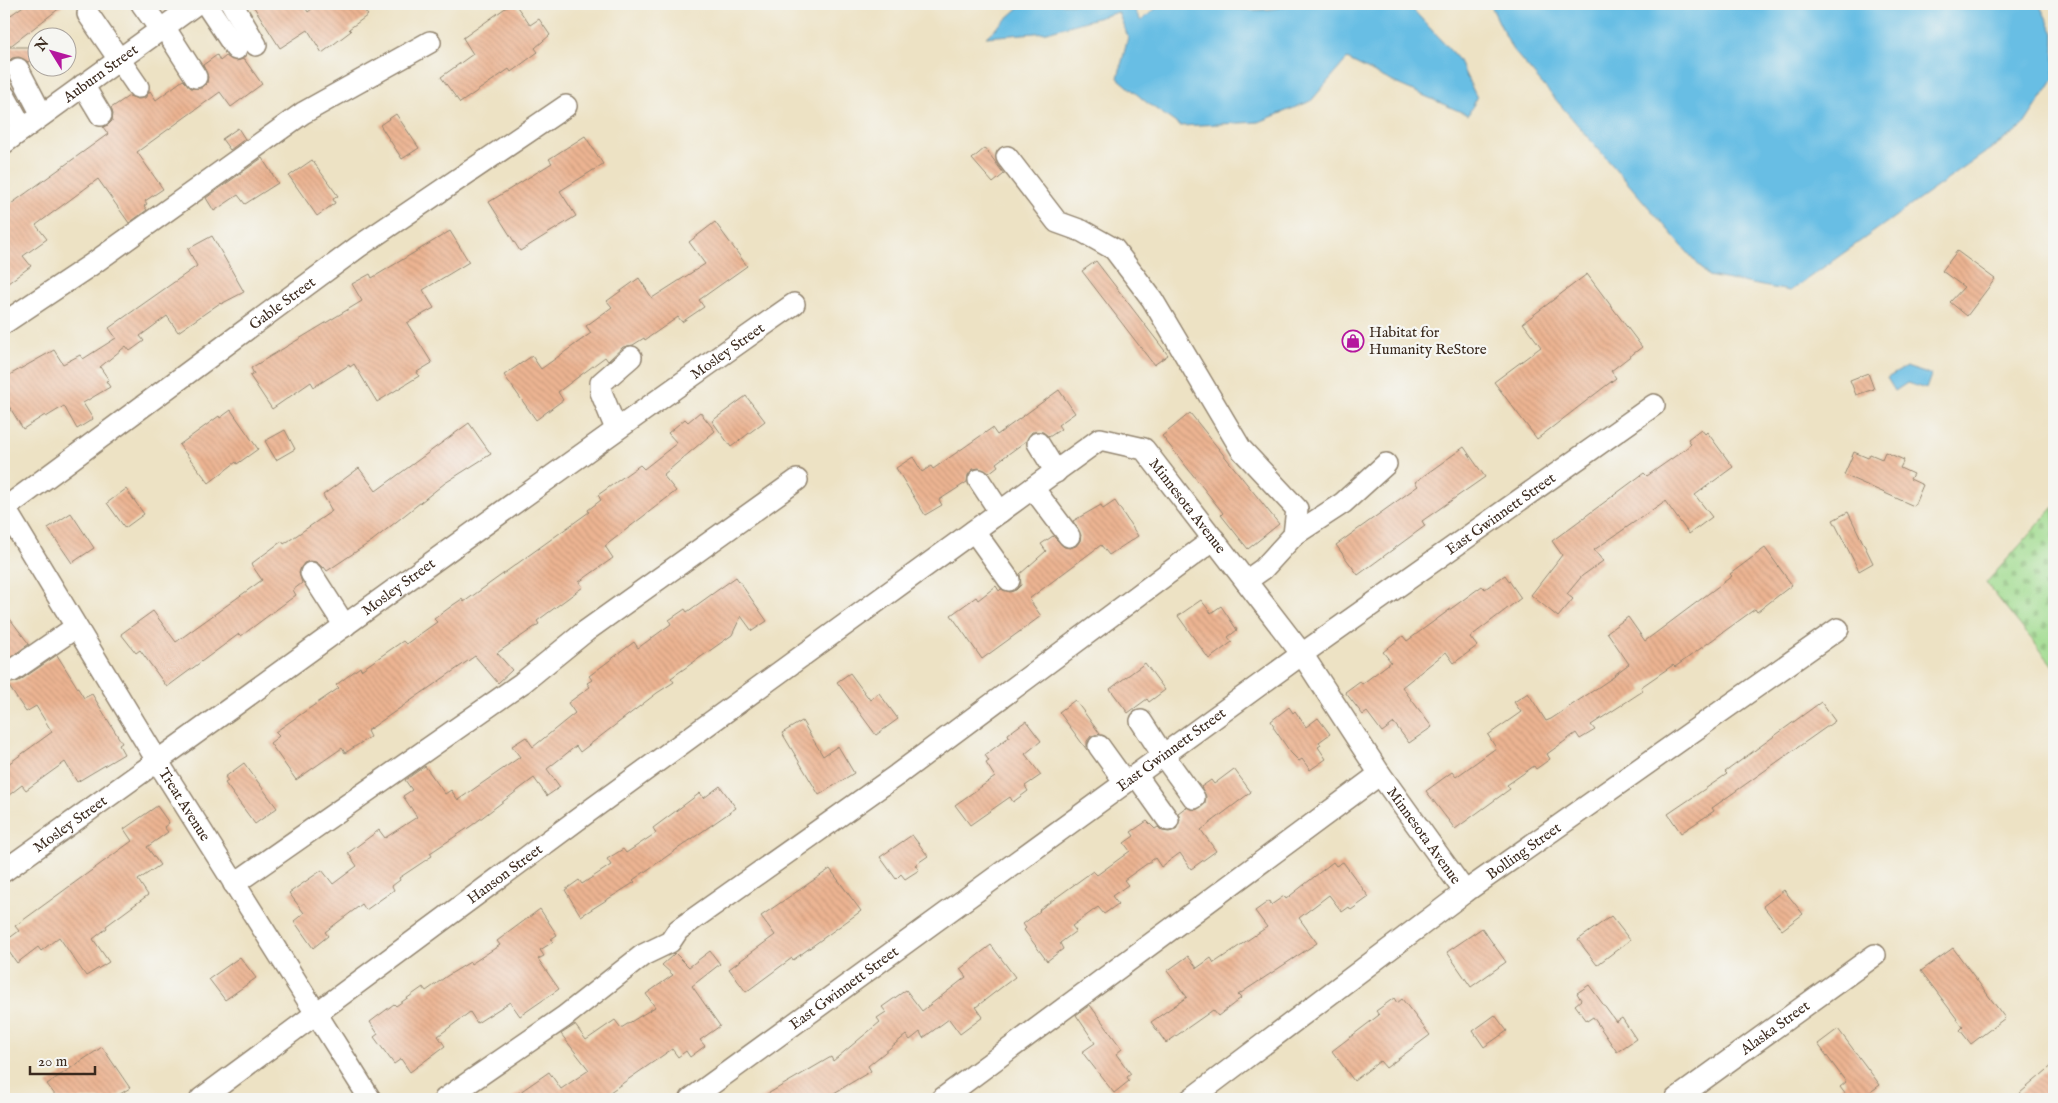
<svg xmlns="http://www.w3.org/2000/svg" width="2058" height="1103" viewBox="0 0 2058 1103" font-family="'IM FELL English',serif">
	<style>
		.cemetery { fill: url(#cemetery-stones); stroke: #6e8357 }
		.water { fill: #67bee4; stroke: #517481 }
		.building { fill: url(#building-back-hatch) }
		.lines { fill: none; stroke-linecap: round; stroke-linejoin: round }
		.minor-casing { stroke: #948671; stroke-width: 24 }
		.minor { stroke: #fff; stroke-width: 21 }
		.labels { text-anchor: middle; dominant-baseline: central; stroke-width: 4.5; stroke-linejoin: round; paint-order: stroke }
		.street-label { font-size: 15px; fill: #3b2a1e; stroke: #f6f6f2 }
		.poi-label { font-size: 15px; fill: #3b2a1e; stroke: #f6f6f2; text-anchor: start }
	</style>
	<defs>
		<pattern id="cemetery-stones" width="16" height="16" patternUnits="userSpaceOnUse" patternTransform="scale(1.25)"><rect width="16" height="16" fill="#a1dc90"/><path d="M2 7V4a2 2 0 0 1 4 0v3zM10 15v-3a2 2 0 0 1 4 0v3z" fill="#8cbd7c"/></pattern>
		<pattern id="building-back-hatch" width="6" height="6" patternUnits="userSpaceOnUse" patternTransform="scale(1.25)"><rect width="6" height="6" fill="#ecb492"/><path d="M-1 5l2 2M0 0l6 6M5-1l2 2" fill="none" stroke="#cb9b7d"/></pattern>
	</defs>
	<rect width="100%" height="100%" fill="#f6f6f2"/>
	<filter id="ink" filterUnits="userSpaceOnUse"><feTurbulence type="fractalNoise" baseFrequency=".02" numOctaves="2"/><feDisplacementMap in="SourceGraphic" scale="10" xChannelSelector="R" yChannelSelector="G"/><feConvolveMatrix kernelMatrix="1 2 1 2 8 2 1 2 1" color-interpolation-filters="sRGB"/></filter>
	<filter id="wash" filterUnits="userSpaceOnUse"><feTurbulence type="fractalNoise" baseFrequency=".0096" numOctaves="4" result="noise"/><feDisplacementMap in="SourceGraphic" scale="20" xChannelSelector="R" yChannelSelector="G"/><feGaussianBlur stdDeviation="1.12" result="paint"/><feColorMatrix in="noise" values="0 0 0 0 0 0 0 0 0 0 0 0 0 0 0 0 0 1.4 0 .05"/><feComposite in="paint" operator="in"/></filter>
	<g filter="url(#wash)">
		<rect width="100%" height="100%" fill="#ede2c4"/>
		<path class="cemetery" d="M2054,507V667L1986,583Z"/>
		<path class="water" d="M1023,4H1131L1141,21L1161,4H1228L1230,8C1249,11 1268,11 1286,6L1287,4H1408L1458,59L1477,98L1468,115L1393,82L1347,59L1311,101L1259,122L1180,126L1146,102L1118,78L1128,37L1118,12L1047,32L986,37Z
			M1490,4H2039L2054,33V79L2023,126L1790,291L1708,276L1512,49Z
			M1906,367L1931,375L1926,389L1907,383L1895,391L1887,378Z"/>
		<g id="blocks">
			<path class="building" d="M26,4H65L9,47H38V55L28,62L19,57L12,58L7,63L6,72L4,73V20Z
				M252,4H303L308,12L318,4H359L368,15L349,29L351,31L322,53L308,30L280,48Z
				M511,4H515L530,25L539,19L550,35L535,48L538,52L511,72L509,69L460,103L441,77L473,54L463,38Z
				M217,55L220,61L226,56L236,61L244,59L262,84L231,107L220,92L137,152L163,189L145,201L147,204L144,206L147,210L129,223L98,179L36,225L47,239L23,256L31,266L4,286V209L108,134L103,127L108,125L112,121L113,114L111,108L129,96L138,99L145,98L150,91L156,100L183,80L191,88H202L207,83L208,77L203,65Z
				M396,114L419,148L402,159L380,125Z
				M238,128L245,139L230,150L222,139Z
				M585,136L603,164L560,191L576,216L520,251L489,202L552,163L549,159Z
				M985,148L1004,174L993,183L972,159Z
				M262,158L278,183L245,204L238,195L214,211L206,198Z
				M312,160L338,196L333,199L335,203L317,216L289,176Z
				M715,222L747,266L699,300L704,307L682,322L678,317L645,340L644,338L633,345L623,347L608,361L605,357L558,392L563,400L536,420L504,375L532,356L541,369L591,333L586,326L612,307L607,301L639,278L652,298L705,264L689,242Z
				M450,231L469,262L423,290L434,308L407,323L432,363L417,372L419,376L377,402L354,364L350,367L349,365L314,387L311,382L272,409L250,376L254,374L251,368L362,301L352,284L370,274L372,278Z
				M212,236L244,292L221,304L220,303L178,332L167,316L140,336L144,341L130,351L126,346L100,367L109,380L106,381L110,387L83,403L93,419L77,429L64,406L46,417L45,415L23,429L4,398V378L54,350L63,364L80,355L83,359L116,338L109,328L197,266L188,249Z
				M1957,251L1995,279L1967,316L1950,302L1964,287L1942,271Z
				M1096,261L1168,355L1154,365L1082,271Z
				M1587,274L1642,347L1611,371L1616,378L1537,439L1494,382L1541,347L1523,323Z
				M1868,373L1874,389L1856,395L1850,380Z
				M1059,390L1075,413L1058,425L1061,429L1049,437L1043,432H1032L1026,441L996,463L998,466L989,473L979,468L973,469L968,475L967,482L939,500L942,505L925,515L896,468L913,457L922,472L931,466L933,469L992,428L997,435Z
				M746,396L765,421L731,447L712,421Z
				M231,410L258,449L237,464L236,462L209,483L179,445L219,416L220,418Z
				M700,412L715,431L663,475L676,491L605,546L613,558L579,582L583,587L537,621L539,624L497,653L512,670L498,683L475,656L367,731L370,737L345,753L342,748L296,780L270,743L279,736L275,732L339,688L336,685L360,667L361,670L403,641L406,644L437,622L434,619L453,605L462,599L464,602L589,512L588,510L601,500L598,495L640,465L644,469L677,443L668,433L685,419L688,422Z
				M1190,413L1279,524L1248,549L1221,515L1223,513L1162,436Z
				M469,423L491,454L445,483L372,541L327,571L324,567L323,568L316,562L310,561L304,563L299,573L302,583L293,590L296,595L241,636L239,634L167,687L140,650L136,653L121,634L153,611L176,642L262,580L251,564L282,541L284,544L332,511L323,495L359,468L376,491Z
				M1701,429L1705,434L1707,432L1733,467L1695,495L1712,517L1689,534L1665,501L1594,550L1603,561L1582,576L1567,594L1573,599L1558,617L1531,595L1562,555L1552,541L1644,473L1647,476L1684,450L1691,444L1688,439Z
				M285,430L295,449L276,460L265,441Z
				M1464,447L1485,477L1422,521L1425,526L1358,575L1336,545L1418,486L1415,482Z
				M1854,452L1868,458L1870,454L1882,459L1885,452L1904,460L1900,468L1913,474L1910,479L1923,485L1914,506L1844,475Z
				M126,489L144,514L125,528L107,503Z
				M1115,501L1138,536L1109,555L1101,545L1029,599L1041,616L982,659L951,615L976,597L978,600L996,586L999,591L1001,589L1010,592L1016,590L1021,585L1020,574L1046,551L1041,544L1053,536L1064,547L1070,548L1076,546L1080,541L1081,535L1073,521L1101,505L1103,509Z
				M1848,512L1873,563L1859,571L1833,520Z
				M71,513L94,548L72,563L48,528Z
				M1765,548L1792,585L1757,612L1755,609L1675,667L1673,665L1641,687L1643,691L1591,725L1595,730L1580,739L1576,733L1547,754L1550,759L1536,769L1534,766L1507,785L1510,789L1455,829L1426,791L1452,772L1456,777L1496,748L1488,735L1521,712L1514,702L1528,693L1546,721L1551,719L1615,676L1614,675L1629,664L1607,632L1628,617L1645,641L1732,576L1730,574Z
				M1505,575L1521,598L1470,637L1477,646L1454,663L1446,652L1402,687L1432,727L1409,743L1394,723L1382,732L1367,712L1363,715L1345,692L1360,681L1362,684L1391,662L1383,652L1403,636L1407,641L1482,586L1485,589Z
				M736,577L767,621L752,631L741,616L732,635L671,678L674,682L657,693L580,752L576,746L547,769L560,787L547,796L534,778L471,826L430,853L432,856L399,878L400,880L392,886L394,890L366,910L362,904L325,932L328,936L313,948L294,921L304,913L289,893L322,870L333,884L357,866L348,853L379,830L385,838L417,817L403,796L412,790L405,780L425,766L445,794L451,790L458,800L520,757L512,746L526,737L533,747L575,713L568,703L590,687L587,683L592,680L589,676L634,642L638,648L671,624L669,620L685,609L687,612Z
				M1201,600L1211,613L1221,606L1237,630L1228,637L1232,642L1209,659L1178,616Z
				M4,611L29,644L4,662Z
				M57,655L84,698L92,694L122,743L119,745L124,754L77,782L65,762L26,790L22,785L4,799V767L52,732L36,706L26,712L6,682L12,683L19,681Z
				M1145,663L1165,690L1149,702L1147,699L1128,713L1110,689Z
				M850,673L870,700L879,693L898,719L876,735L837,682Z
				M1075,700L1100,734L1091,736L1087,741V750L1059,712Z
				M1821,702L1835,721L1712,808L1714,811L1681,833L1668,814L1727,774L1725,772Z
				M1289,707L1293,713L1295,711L1306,727L1318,718L1330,734L1319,742L1321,745L1318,747L1326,759L1310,770L1302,759L1299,761L1291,753L1273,727L1274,726L1271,721Z
				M802,721L823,756L838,746L854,773L819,795L782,733Z
				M1026,721L1041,741L1025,754L1041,775L1025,786L1028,791L1013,802L1010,797L970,825L955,805L995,777L986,763L989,761L985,755L1009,737L1008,734Z
				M244,763L277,808L255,824L225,783L228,781L225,777Z
				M1234,769L1251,792L1201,830L1216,851L1191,869L1180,853L1161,867L1155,858L1124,880L1128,885L1112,896L1118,904L1104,914L1098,907L1072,926L1076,931L1060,943L1063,949L1047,961L1024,930L1026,928L1023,924L1040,911L1039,910L1093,871L1097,875L1130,851L1124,843L1134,836L1131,832L1147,821L1155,829L1158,827L1162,831L1169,832L1176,830L1180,819L1178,813L1186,807L1196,810L1205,804L1206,796L1201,787L1211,780L1214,784Z
				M720,786L736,808L633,880L635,882L581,916L565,890L579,880L582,884L611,865L607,859L623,849L626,853L656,833L653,828L700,793L704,798Z
				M157,806L169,823L164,827L168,832L147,847L160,865L138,880L148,895L106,926L107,928L93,939L109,962L86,976L59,937L41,951L38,947L17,963L4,945V942L19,931L15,926L132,841L124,829Z
				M912,835L928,856L915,865L919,870L905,879L901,874L896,879L880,857Z
				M1333,862L1336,866L1343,862L1369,897L1351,910L1349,907L1342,912L1329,895L1299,918L1317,943L1238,995L1241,998L1218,1016L1213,1010L1166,1043L1151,1022L1187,997L1167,971L1188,956L1197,968L1211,958L1214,963L1267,927L1255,911L1269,901L1271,905L1284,896L1286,899Z
				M830,869L861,911L793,960L792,958L746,992L729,969L775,935L761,916Z
				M1784,890L1803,914L1782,930L1763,906Z
				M540,909L557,935L551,939L553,942L540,950L544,956L538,959L559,989L520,1016L510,1002L477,1023L470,1012L438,1036L445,1046L410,1072L401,1059L394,1064L374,1037L378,1034L370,1022L394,1004L396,1006L423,987L426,991L447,976L470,962L471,964L500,945L497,941Z
				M1611,916L1630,940L1597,965L1578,940Z
				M1482,928L1506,962L1471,987L1447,952Z
				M991,945L1015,977L976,1007L983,1017L960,1034L949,1019L923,1038L920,1032L910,1040L906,1035L868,1066L871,1071L824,1099H759L831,1057L833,1061L880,1022L877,1018L886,1012L882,1007L906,990L922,1011L966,977L960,969Z
				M1953,948L2005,1018L1971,1044L1960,1030L1963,1027L1921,971Z
				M710,951L720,964L692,986L720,1026L700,1040L705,1046L690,1057L686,1051L678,1057L672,1049L600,1099H510L549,1072L561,1089L589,1070L561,1034L575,1025L586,1040L615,1020L621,1028L655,1007L646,994L673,975L662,965L673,955L675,953L689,967Z
				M240,957L256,978L225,1000L209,979Z
				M1589,985L1616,1022L1622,1018L1636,1039L1617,1052L1593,1017L1587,1021L1575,1005L1581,1000L1577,993Z
				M1394,998L1397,1003L1402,999L1430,1035L1386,1068L1380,1061L1354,1081L1332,1051L1379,1015L1376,1011Z
				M1090,1005L1122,1049L1116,1054L1131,1074L1127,1077L1129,1081L1114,1093L1082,1052L1095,1043L1076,1015Z
				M1495,1015L1507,1031L1484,1047L1473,1031Z
				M1838,1029L1880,1085L1861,1099H1849L1840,1087L1846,1082L1818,1044Z
				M102,1047L130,1088L112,1099H58L47,1084Z
				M2054,1064V1099H2013Z"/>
		</g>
	</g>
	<g filter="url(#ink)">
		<use href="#blocks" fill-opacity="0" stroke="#948671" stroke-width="1"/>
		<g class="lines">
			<g class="minor-casing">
				<g id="minor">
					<path d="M142,4L160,29"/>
					<path d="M206,4L236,49"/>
					<path d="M232,4L256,45"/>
					<path d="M88,14L138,87"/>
					<path d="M164,27L196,77"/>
					<path d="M18,69L42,115"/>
					<path d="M83,85L101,115"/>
					<path d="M4,95L23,129"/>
					<path id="s1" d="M4,143L196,4"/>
					<path d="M1007,157L1057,222L1082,231L1114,249L1152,299L1241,449L1297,509L1294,535L1263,569L1246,581"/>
					<path d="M4,323L91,265L303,113L430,42"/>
					<path d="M616,429L601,392V383L631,357"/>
					<path d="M1038,443L1056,472"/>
					<path d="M979,480L1000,512"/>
					<path d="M1033,488L1069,536"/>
					<path id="s2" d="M4,507L158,762L370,1099"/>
					<path id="s3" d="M4,509L358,247L566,106"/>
					<path d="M974,531L1009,580"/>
					<path d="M1294,535L1343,503L1386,464"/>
					<path d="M311,573L345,626"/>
					<path d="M12,671L76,627"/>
					<path d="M1141,721L1163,755L1194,798"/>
					<path d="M1099,746L1125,782"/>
					<path d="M1136,775L1168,820"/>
					<path id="s4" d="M4,871C268,683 528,490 794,304"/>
					<path d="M234,884L522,683L586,631L797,480"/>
					<path id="s5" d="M201,1099L585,814L1100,439L1144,449L1302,654L1380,774L1465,892"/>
					<path d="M445,1099L564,1017L643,955L670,942L678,930L897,775L1214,539"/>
					<path id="s6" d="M691,1099L1302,654L1654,405"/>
					<path d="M942,1099L1380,774"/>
					<path id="s7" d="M1191,1099L1465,892L1838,629"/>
					<path id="s8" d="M1676,1099L1875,955"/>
				</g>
			</g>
			<use href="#minor" class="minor"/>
		</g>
	</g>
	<defs>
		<g id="shop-ring" transform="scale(1.125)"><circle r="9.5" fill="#f6f6f2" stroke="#b5179e" stroke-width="1.5"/><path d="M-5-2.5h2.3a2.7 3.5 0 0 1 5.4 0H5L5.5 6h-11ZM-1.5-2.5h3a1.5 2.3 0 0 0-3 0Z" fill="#b5179e"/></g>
	</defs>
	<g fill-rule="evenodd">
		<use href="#shop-ring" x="1353" y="341"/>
	</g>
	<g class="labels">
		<g class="street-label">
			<text stroke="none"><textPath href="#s1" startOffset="119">Auburn Street</textPath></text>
			<text stroke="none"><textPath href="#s3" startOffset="346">Gable Street</textPath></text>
			<text stroke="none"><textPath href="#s4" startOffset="891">Mosley Street</textPath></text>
			<text stroke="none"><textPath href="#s5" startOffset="1232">Minnesota Avenue</textPath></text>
			<text stroke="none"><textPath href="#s6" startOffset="999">East Gwinnett Street</textPath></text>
			<text stroke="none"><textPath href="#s4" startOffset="486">Mosley Street</textPath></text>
			<text stroke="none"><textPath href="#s6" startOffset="594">East Gwinnett Street</textPath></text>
			<text stroke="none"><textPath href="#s2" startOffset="348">Treat Avenue</textPath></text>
			<text stroke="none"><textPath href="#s4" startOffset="81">Mosley Street</textPath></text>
			<text stroke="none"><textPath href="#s5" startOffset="1638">Minnesota Avenue</textPath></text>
			<text stroke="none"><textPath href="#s7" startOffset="415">Bolling Street</textPath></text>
			<text stroke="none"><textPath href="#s5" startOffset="378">Hanson Street</textPath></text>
			<text stroke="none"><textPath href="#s6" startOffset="189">East Gwinnett Street</textPath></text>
			<text stroke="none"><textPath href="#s8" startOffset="122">Alaska Street</textPath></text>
		</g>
		<g class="poi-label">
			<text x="1369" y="332">Habitat for<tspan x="1369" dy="17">Humanity ReStore</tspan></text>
		</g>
	</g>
	<rect width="2058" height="1103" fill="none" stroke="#f6f6f2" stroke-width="20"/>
	<g transform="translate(52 52) rotate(307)"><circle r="24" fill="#f6f6f2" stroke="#aba49d"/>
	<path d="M0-4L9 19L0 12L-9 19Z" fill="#b5179e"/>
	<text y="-8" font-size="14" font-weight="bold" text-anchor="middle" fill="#3b2a1e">N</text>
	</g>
	<path d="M30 1066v8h65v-8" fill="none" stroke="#3b2a1e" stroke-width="2.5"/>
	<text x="38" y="1066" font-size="15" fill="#3b2a1e" stroke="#f6f6f2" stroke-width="4" paint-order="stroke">20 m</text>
</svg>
